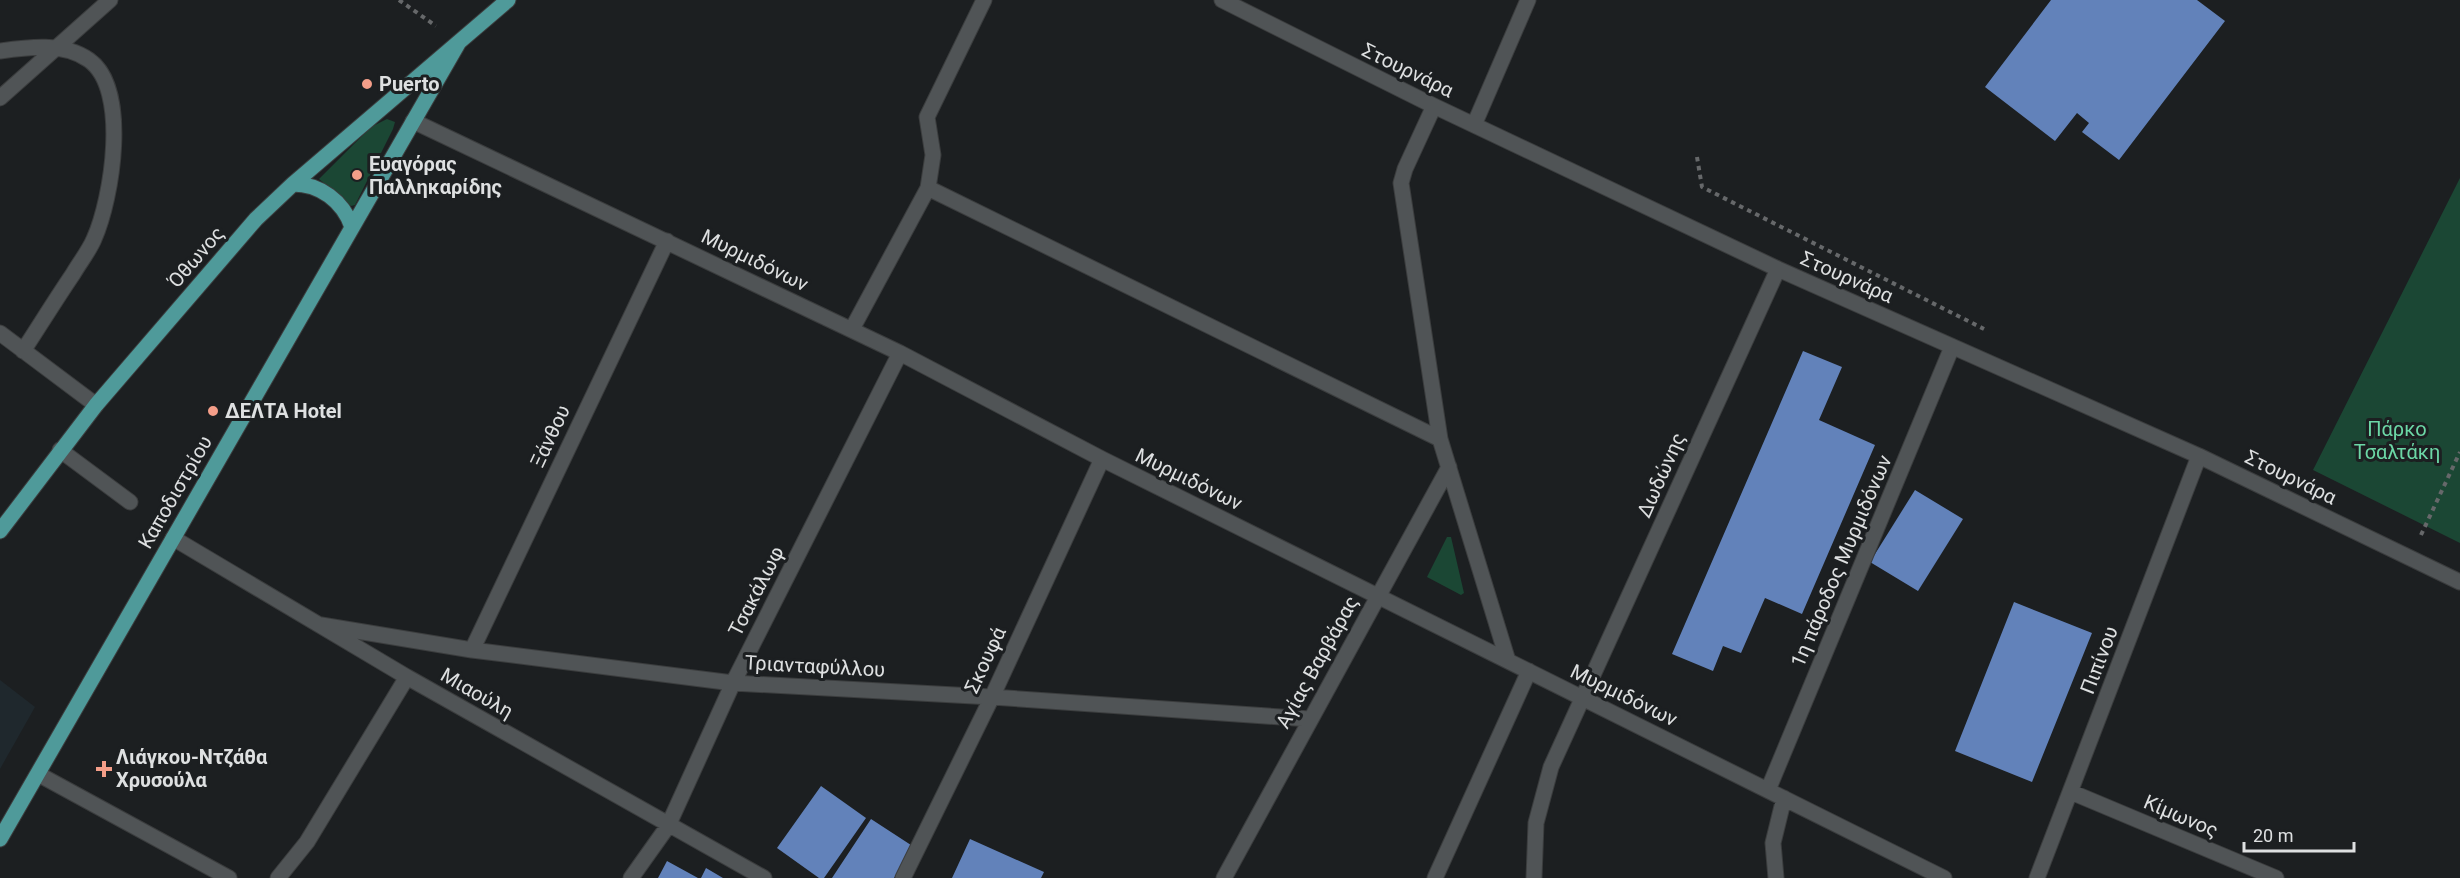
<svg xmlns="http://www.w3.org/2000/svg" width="2460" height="878" viewBox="0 0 2460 878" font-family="Roboto,sans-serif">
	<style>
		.built { fill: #1f282d }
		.green { fill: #1b4734 }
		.building { fill: #6282ba }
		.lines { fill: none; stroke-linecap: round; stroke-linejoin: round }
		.minor-casing { stroke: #3b3d3e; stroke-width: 17 }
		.major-casing { stroke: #3b3d3e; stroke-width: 17 }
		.path { stroke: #66686a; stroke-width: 4; stroke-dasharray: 4.5 4.5; stroke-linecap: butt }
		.minor { stroke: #505456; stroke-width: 15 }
		.major { stroke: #4f9a9a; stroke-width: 15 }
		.poi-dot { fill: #f49e89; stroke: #1c1f21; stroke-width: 2 }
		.labels { text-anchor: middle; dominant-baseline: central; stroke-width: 6; stroke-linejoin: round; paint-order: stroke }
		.street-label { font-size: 20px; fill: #dee0e1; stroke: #1c1f21 }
		.poi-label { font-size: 20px; font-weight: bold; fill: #dee0e1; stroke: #1c1f21; text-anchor: start }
		.park-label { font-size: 20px; fill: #6cd7a6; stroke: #1c1f21 }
	</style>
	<rect width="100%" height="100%" fill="#1c1f21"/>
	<path class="built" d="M0,680L35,707L0,769Z"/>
	<path class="green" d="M387,119L395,122L393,129L355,205L351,206L319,179L371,127Z
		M2460,178V543L2313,470Z
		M1447,537H1451L1464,593L1461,595L1427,577Z"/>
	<path class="building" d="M2051,0H2197L2225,21L2119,160L2082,132L2089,123L2077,113L2055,141L1985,87Z
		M1803,351L1842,367L1819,420L1875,445L1802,614L1765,598L1741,653L1723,646L1713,671L1672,654Z
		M1915,490L1963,519L1918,591L1870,562Z
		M2014,602L2092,633L2032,782L1955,751Z
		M821,786L866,818L824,878H819L777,848Z
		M871,819L914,847L894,878H832Z
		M970,839L1044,872L1041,878H952Z
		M667,861L698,878H658Z
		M706,868L723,878H701Z"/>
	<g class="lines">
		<g class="minor-casing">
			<path id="minor" d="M1222,0L1434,106L1778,269L2199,456L2460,582
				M0,51C28,47 64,42 89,60C130,89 112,199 94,239C89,251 80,262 73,274C56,299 40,325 23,351
				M0,98L110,0
				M1434,106L1405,169L1401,183L1440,439L1508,661
				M413,121L900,353L1102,459L1944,878
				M1474,125L1528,0
				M928,188L1440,439
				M852,329L928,188L933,155L927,117L984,0
				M0,333L96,405
				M60,450L130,502
				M173,538L407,677L764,878
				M321,625L472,650L733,683L992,697L1310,719
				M472,650L667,241
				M38,774L229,878
				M1768,790L1952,347
				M2071,792L2276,878
				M278,878L307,842L407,677
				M631,878L668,826L733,683L900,353
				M903,878L992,697L1102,459
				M1224,878L1449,467
				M1435,878L1529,671
				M1534,878L1536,823L1551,767L1778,269
				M1776,878L1773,843L1784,798
				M2037,878L2199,456"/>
		</g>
		<g class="major-casing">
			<path id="major" d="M293,184C320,184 343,201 352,227
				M0,531L96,405L256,219L293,184L508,0
				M0,839L459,42"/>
		</g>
		<path class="path" d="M399,0L436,26
			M1697,157L1702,187L1984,329
			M2421,535L2460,452"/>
		<use href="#minor" class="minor"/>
		<use href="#major" class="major"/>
	</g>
	<g class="poi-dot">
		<circle cx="367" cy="84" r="6"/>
		<circle cx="357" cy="175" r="6"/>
		<circle cx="213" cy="411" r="6"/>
		<path d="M101 760h6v6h6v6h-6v6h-6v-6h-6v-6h6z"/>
	</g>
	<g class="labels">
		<g class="street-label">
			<text transform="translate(1408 70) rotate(26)">Στουρνάρα</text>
			<text transform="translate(196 257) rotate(-49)">Όθωνος</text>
			<text transform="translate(755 260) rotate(26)">Μυρμιδόνων</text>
			<text transform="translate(1847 277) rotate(24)">Στουρνάρα</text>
			<text transform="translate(550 436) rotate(-65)">Ξάνθου</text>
			<text transform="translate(1661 475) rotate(-66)">Δωδώνης</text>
			<text transform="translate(2291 477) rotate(26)">Στουρνάρα</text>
			<text transform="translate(1189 479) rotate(26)">Μυρμιδόνων</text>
			<text transform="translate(175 492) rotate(-60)">Καποδιστρίου</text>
			<text transform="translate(1841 561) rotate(-67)">1η πάροδος Μυρμιδόνων</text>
			<text transform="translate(756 591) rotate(-63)">Τσακάλωφ</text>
			<text transform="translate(985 660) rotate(-65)">Σκουφά</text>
			<text transform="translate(2099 660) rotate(-69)">Πιπίνου</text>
			<text transform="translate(1317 662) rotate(-61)">Αγίας Βαρβάρας</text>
			<text transform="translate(815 666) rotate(3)">Τριανταφύλλου</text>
			<text transform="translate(477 693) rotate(30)">Μιαούλη</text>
			<text transform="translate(1624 695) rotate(26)">Μυρμιδόνων</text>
			<text transform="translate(2181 816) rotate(23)">Κίμωνος</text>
		</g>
		<g class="poi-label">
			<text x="379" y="84">Puerto</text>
			<text x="369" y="164">Ευαγόρας<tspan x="369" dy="23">Παλληκαρίδης</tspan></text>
			<text x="225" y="411">ΔΕΛΤΑ Hotel</text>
			<text x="116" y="757">Λιάγκου-Ντζάθα<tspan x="116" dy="23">Χρυσούλα</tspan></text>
		</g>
		<g class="park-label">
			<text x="2397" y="429">Πάρκο<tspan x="2397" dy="23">Τσαλτάκη</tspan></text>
		</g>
	</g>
	<path d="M2244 842v9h110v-9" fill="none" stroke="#dee0e1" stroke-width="3"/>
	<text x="2253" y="842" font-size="18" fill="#dee0e1" stroke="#1c1f21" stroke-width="4.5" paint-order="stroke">20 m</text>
</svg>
